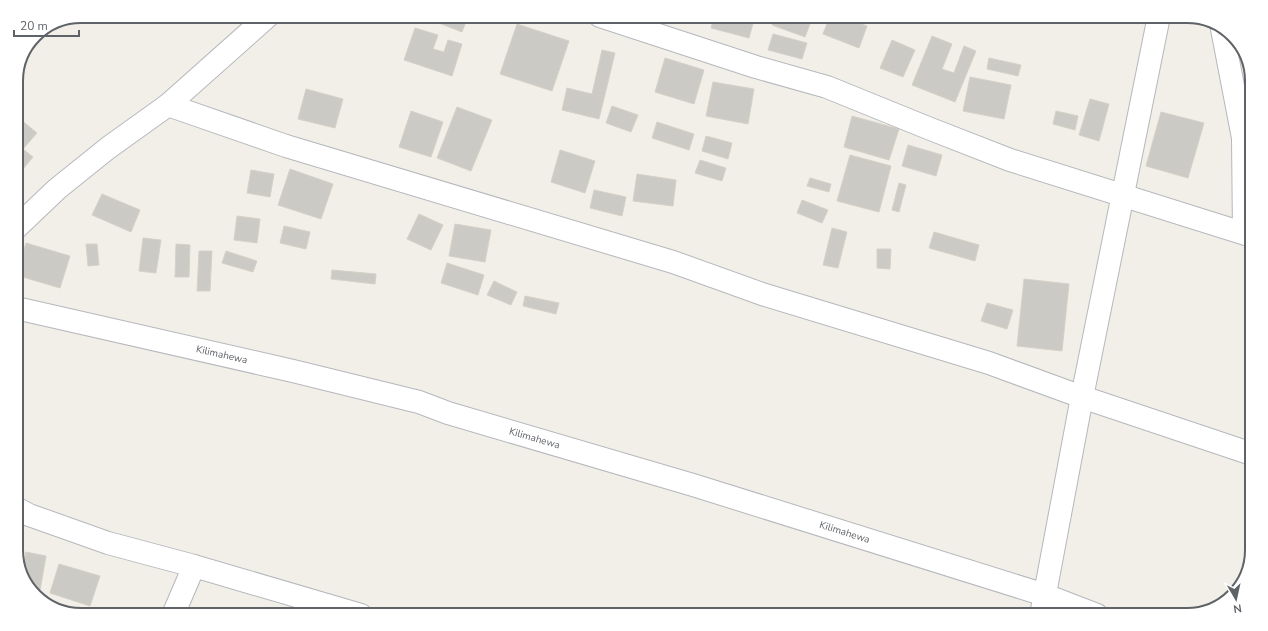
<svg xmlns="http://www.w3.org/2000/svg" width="1268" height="631" viewBox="0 0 1268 631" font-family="'Nunito Sans',sans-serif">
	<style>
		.building { fill: #cccac5; stroke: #d6d1c6 }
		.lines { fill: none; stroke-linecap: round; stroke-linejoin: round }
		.minor-casing { stroke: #b5b8bc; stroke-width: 24 }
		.minor { stroke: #fff; stroke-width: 22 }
		.labels { text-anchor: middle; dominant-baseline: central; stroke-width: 3.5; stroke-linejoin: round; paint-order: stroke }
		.street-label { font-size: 10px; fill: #5f6368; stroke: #fff }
		.rim { fill: none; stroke: #5f6368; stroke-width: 2 }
	</style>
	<rect width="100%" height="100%" fill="#f1efe8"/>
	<path class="building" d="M421,16H468L462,32Z
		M662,16H680L679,21Z
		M714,16H755L749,38L711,28Z
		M776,16H813L805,37L772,25Z
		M830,16H841L867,26L859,48L823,34Z
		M517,24L569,41L552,91L500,74Z
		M415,28L438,35L433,49L444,52L448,40L462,44L452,76L404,60Z
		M773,34L807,43L802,59L768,50Z
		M932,36L952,44L942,69L954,73L964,46L976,51L955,102L912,85Z
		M892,40L915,50L903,77L880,68Z
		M602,50L615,53L599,119L562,110L567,88L592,94Z
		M665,58L704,70L694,104L655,92Z
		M989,58L1021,65L1018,76L987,69Z
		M970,77L1011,85L1004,119L963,111Z
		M713,82L754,89L748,124L706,116Z
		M306,89L343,99L335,128L298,119Z
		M1090,99L1109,104L1099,141L1079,135Z
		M612,106L638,115L631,132L606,123Z
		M457,107L492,120L471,171L437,158Z
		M411,111L443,122L431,157L399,147Z
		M1056,111L1078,116L1075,130L1053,124Z
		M1161,112L1204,123L1188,178L1146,166Z
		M852,116L899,129L889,160L844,147Z
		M20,119L37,133L23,149L33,157L17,176L16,124Z
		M657,122L694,134L689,150L652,138Z
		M706,136L732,143L728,159L702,151Z
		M908,145L942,155L936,176L902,166Z
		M560,150L595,161L585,193L551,182Z
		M850,155L891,166L879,212L837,201Z
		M700,160L726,168L722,181L695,173Z
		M290,169L333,184L321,219L278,205Z
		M251,170L274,174L270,197L247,193Z
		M637,174L676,180L673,206L633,201Z
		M810,178L831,184L829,192L807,186Z
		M899,183L906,185L899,212L892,210Z
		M594,190L626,197L622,216L590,208Z
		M102,194L140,210L131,232L92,215Z
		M802,200L828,210L822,223L797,213Z
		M419,214L443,225L431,250L407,239Z
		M237,216L260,219L257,243L234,240Z
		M455,224L491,230L485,262L449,256Z
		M284,226L310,232L306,249L280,243Z
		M832,228L847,232L838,268L823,265Z
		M934,232L979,245L975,261L929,248Z
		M143,238L161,240L156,273L139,271Z
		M26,243L70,256L60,288L16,275Z
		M86,244H97L99,265L88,266Z
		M176,244L190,245L189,277H175Z
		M877,249H891L890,269L877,268Z
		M199,251H212L210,291H197Z
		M226,251L257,261L253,272L222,263Z
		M447,263L484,275L478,295L441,283Z
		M332,270L376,274L375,284L331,279Z
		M1024,279L1069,284L1062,351L1017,346Z
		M494,281L517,292L511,305L487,295Z
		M525,296L559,303L556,314L523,306Z
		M987,303L1013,310L1007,329L981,321Z
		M26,552L46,556L39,596L27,586L22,572Z
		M59,564L100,576L90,606L50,593Z"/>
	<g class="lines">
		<g class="minor-casing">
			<g id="minor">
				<path d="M600,16L756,67L827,87L928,128L1010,160L1252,236"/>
				<path d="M1222,29L1243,138L1244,233"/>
				<path d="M168,105L286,146L673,262L762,294L989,363L1082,397L1252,454"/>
				<path d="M16,228L57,189L108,148L168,105L268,16"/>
				<path id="s1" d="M16,308L293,371L419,402L448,413L693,485L1045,595L1097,615"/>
				<path d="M16,508L29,515L108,543L194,566L361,615"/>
				<path d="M173,615L194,566"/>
				<path d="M1041,615L1082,397L1159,16"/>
			</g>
		</g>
		<use href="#minor" class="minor"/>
	</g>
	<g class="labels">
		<g class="street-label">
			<text stroke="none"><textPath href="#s1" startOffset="211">Kilimahewa</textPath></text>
			<text stroke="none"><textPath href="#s1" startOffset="535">Kilimahewa</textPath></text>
			<text stroke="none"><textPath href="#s1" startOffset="859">Kilimahewa</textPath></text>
		</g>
	</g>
	<path d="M0 0H1268V631H0ZM81 23H1187A58 58 0 0 1 1245 81V550A58 58 0 0 1 1187 608H81A58 58 0 0 1 23 550V81A58 58 0 0 1 81 23Z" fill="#fff" fill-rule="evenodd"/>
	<path class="rim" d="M81 23H1187A58 58 0 0 1 1245 81V550A58 58 0 0 1 1187 608H81A58 58 0 0 1 23 550V81A58 58 0 0 1 81 23Z"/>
	<g transform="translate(1236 599) rotate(171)" stroke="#ffffff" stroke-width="3" paint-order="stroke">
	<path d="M0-3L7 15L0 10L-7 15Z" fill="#5f6368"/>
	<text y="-6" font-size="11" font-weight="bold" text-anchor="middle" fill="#5f6368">N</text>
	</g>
	<path d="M14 30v6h65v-6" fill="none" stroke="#5f6368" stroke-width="2"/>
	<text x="20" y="30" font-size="12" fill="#5f6368" stroke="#ffffff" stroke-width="3" paint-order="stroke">20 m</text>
</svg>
